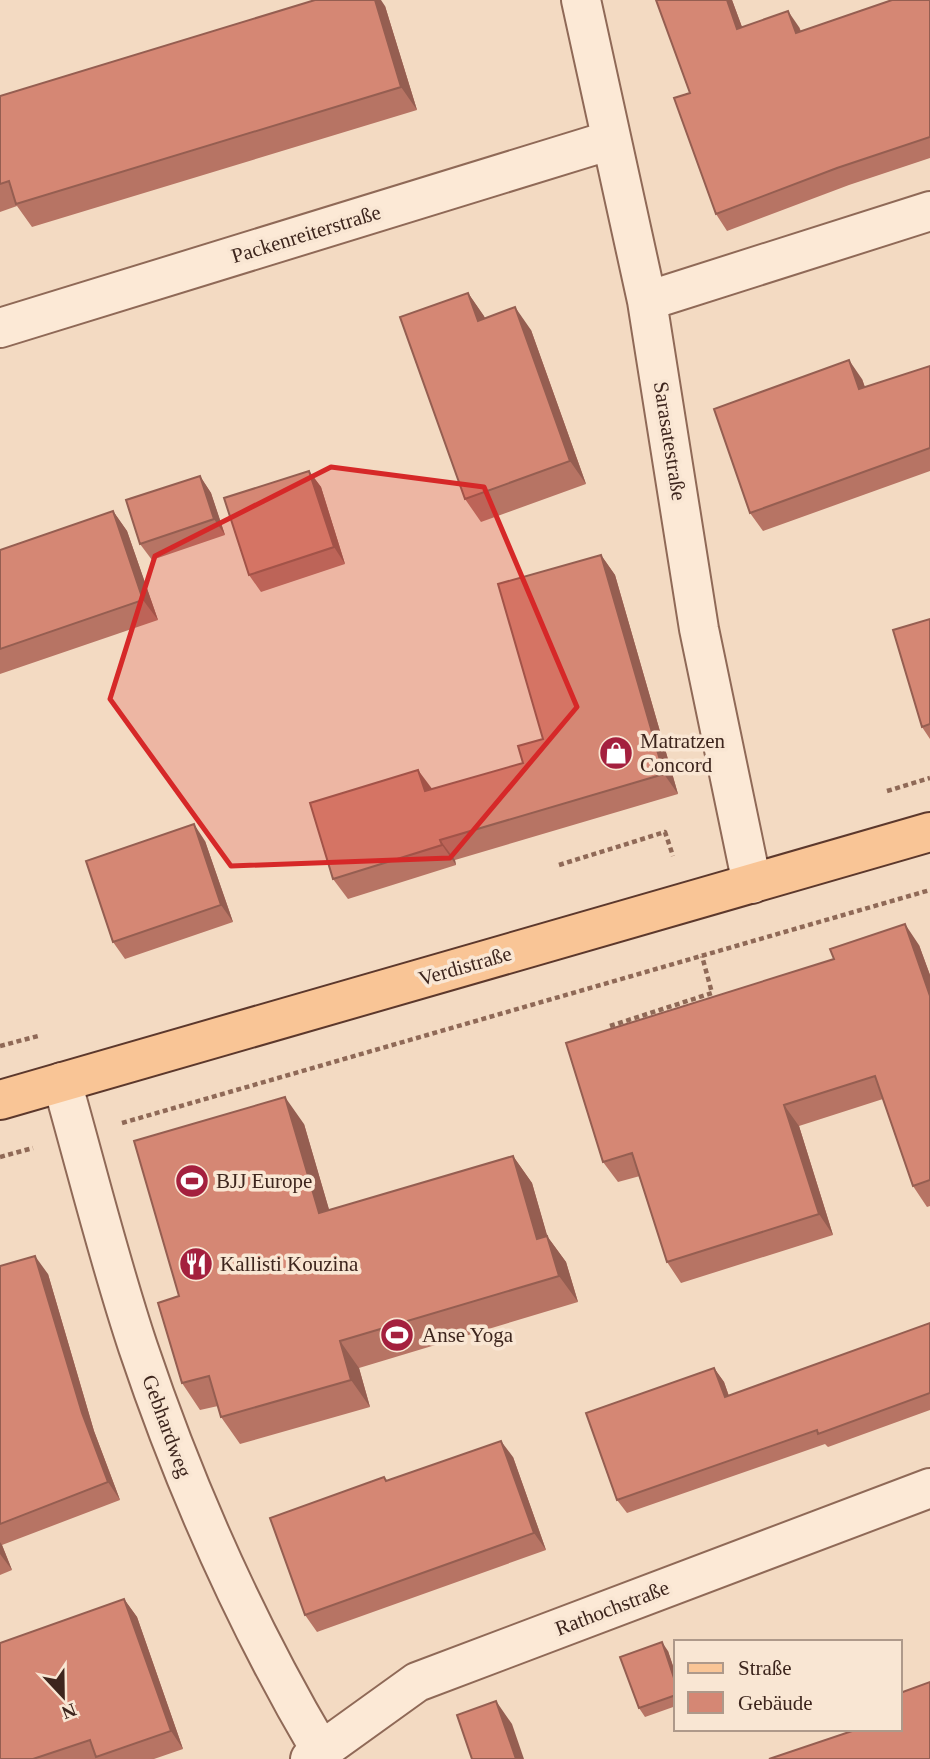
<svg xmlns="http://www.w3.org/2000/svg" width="930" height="1759" viewBox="0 0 930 1759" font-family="Georgia,serif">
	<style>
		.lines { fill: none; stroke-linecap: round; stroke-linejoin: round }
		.minor-casing { stroke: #8f6957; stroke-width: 42 }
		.major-casing { stroke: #5c382c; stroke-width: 42 }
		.path { stroke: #8f6957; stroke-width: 4.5; stroke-dasharray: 5 3.5; stroke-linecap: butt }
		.minor { stroke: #fce9d6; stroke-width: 38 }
		.major { stroke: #f9c596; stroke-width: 38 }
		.wall { fill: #b77464 }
		.shaded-wall { fill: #955e51 }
		.building { fill: #d58774; stroke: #955e51; stroke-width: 2 }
		.marked { fill: #d62828; fill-opacity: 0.2; stroke: #d62828; stroke-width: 5; stroke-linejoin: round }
		.labels { text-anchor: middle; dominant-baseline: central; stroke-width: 7; stroke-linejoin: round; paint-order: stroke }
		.street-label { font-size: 21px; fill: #3d251d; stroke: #f9e6d3 }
		.poi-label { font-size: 21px; fill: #3d251d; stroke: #f9e6d3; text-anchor: start }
	</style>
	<rect width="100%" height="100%" fill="#f3dac2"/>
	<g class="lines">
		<g class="minor-casing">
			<path id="minor" d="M581,0L647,301L699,629L752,884
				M647,301L930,211
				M0,328L611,140
				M62,1082C87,1170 109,1260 138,1347C185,1487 246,1624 321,1751
				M310,1759L417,1682L930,1488"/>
		</g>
		<g class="major-casing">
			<path id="major" d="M0,1100L930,832"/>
		</g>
		<path class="path" d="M887,791L930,778
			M559,865L665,832L673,856
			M610,1026L712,993L702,956
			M0,1046L38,1036
			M122,1123L930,890
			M0,1157L33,1148"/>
		<use href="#minor" class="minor"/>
		<use href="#major" class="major"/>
	</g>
	<path class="wall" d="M656,0H732L742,27H799L801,31L930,0V158L849,185L727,231L716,214L690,93Z
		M385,6L417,110L32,227L17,206L0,212V96Z
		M468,293L485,318L531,330L586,484L481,522L465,499Z
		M930,366V471L763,531L750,513L862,379L865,387Z
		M309,471L321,487L345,564L261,592L249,575Z
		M200,476L211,493L225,535L152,560L140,544Z
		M113,511L127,531L158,620L0,674V550Z
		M601,555L615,575L678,794L455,860L456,865L348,899L333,879L432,789L523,763L543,739Z
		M930,619V739L922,727Z
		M205,841L233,922L125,959L113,942Z
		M919,945L930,975V1206L927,1207L913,1186L883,1099L799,1126L833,1235L681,1283L667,1262L640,1176L618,1182L603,1162Z
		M304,1124L329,1210L513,1156L532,1183L547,1236L566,1262L578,1302L359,1368L370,1407L240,1444L221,1417L218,1406L200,1410L182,1383L179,1296Z
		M0,1266L48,1274L94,1431L120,1500L2,1545L12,1570L0,1575Z
		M930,1323V1410L828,1447L825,1444L627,1513L617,1500L714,1368L724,1382L729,1396Z
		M513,1457L546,1550L317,1632L305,1615L387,1481Z
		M124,1599L137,1617L183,1749L154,1759H0Z
		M668,1651L676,1675V1706L645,1717L639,1708Z"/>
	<path class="shaded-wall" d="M375,0H381L385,6L417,110L401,87Z
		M727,0H732L749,46L737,29Z
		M788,11L799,27L807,50L796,33Z
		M468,293L484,316L494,343L478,321Z
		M515,307L531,330L586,484L570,461Z
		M849,360L862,379L872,408L859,389Z
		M309,471L321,487L345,564L334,547Z
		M200,476L211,493L225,535L214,519Z
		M113,511L127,531L158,620L143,600Z
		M601,555L615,575L678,794L664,774Z
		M418,770L433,790L425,791Z
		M194,824L205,841L233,922L221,905Z
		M440,840L455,860L456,865L442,845Z
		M905,924L919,945L930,975V996Z
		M285,1097L304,1124L338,1240L319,1213Z
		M784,1105L799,1126L833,1235L819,1214Z
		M513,1156L532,1183L556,1266L537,1239Z
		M547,1236L566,1262L578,1302L559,1276Z
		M35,1256L48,1274L94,1431L120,1500L108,1482L82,1413Z
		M340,1341L359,1368L370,1407L351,1380Z
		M714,1368L724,1382L734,1411L725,1397Z
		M501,1441L513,1457L546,1550L534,1533Z
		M0,1542L2,1545L12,1570L0,1554Z
		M124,1599L137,1617L183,1749L171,1731Z
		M662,1642L668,1651L676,1675V1684Z
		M496,1701L512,1724L524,1759H516Z"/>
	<path class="building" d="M315,0H375L401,87L16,204L9,181L0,184V96Z
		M656,0H727L737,29L788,11L796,33L892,0H930V137L837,168L716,214L674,98L690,93Z
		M468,293L478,321L515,307L570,461L465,499L400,317Z
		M849,360L859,389L930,366V448L750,513L714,409Z
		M309,471L334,547L249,575L224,498Z
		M200,476L214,519L140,544L126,500Z
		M113,511L143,600L0,649V550Z
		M601,555L664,774L440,840L442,845L333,879L310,803L418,770L425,791L523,763L518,746L543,739L498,584Z
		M930,619V724L922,727L893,630Z
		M194,824L221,905L113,942L86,861Z
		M905,924L930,996V1180L913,1186L875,1076L784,1105L819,1214L667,1262L632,1153L603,1162L566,1043L834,959L830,949Z
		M285,1097L319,1213L513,1156L537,1239L547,1236L559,1276L340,1341L351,1380L221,1417L209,1376L182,1383L158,1303L179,1296L134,1141Z
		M35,1256L82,1413L108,1482L0,1524V1266Z
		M930,1323V1393L818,1434L817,1430L617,1500L586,1413L714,1368L725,1397Z
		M501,1441L534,1533L305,1615L270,1518L384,1477L386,1481Z
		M124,1599L171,1731L96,1757L90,1740L33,1759H0V1643Z
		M662,1642L676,1684V1695L639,1708L620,1657Z
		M930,1682V1759H769L858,1729H900V1693Z
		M496,1701L516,1759H472L457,1715Z"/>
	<path class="marked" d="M331,467L484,487L577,707L450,858L231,866L110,699L155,556Z"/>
	<defs>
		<g id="shop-disc" transform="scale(1.75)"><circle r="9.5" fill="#a4203e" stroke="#f9e6d3"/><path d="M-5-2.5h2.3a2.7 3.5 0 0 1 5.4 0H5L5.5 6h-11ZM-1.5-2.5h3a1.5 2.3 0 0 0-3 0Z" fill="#fff"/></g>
		<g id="stadium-disc" transform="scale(1.75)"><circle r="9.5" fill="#a4203e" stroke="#f9e6d3"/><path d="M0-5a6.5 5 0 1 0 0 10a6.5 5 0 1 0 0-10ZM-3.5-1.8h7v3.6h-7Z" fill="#fff"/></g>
		<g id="restaurant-disc" transform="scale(1.75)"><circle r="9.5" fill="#a4203e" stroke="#f9e6d3"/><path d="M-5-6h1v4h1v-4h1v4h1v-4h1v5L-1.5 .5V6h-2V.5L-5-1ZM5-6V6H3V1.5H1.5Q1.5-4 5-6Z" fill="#fff"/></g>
	</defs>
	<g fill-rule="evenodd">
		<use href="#shop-disc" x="616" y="753"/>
		<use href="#stadium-disc" x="192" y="1181"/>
		<use href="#restaurant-disc" x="196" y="1264"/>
		<use href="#stadium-disc" x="397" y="1335"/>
	</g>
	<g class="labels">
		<g class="street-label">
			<text transform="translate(306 234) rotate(-17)">Packenreiterstraße</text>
			<text transform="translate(670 441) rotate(81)">Sarasatestraße</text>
			<text transform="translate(465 966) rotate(-16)">Verdistraße</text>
			<text transform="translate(167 1426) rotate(70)">Gebhardweg</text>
			<text transform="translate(612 1608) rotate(-21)">Rathochstraße</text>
		</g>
		<g class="poi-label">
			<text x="640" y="741">Matratzen<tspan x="640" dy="24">Concord</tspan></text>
			<text x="216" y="1181">BJJ Europe</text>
			<text x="220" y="1264">Kallisti Kouzina</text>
			<text x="422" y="1335">Anse Yoga</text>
		</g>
	</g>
	<rect x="674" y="1640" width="228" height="91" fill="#f9e6d3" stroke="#ae998a" stroke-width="2"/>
	<rect x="688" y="1663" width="35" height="10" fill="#f9c596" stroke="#ae998a" stroke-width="2"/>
	<text x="738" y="1675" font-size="21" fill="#3d251d">Straße</text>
	<rect x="688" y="1692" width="35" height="21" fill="#d58774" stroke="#ae998a" stroke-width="2"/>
	<text x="738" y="1710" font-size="21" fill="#3d251d">Gebäude</text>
	<g transform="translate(63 1696) rotate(158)" stroke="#f9e6d3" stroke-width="5" paint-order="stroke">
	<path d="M0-5L12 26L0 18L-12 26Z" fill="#3d251d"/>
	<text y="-10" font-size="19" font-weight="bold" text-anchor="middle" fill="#3d251d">N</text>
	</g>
</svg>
